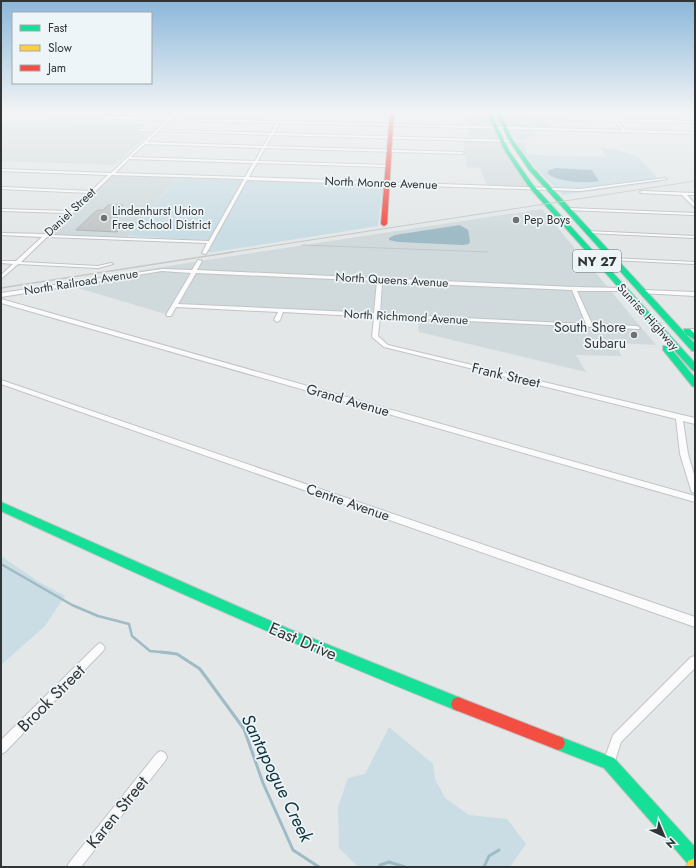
<svg xmlns="http://www.w3.org/2000/svg" width="696" height="868" viewBox="0 0 696 868" font-family="Jost,sans-serif">
	<style>
		.built { fill: #d0dadc }
		.green { fill: #cadde4 }
		.water { fill: #9fbbc5 }
		.lines { fill: none; stroke-linecap: round; stroke-linejoin: round }
		.stream-far1 { stroke: #9fbbc5; stroke-width: 2.5 }
		.stream { stroke: #9fbbc5; stroke-width: 3 }
		.building { fill: #c4c7c8; stroke: #b2b5b5 }
		.street-casing { stroke: #c1c4c5; stroke-width: 2 }
		.fast-casing { stroke: #c1c4c5; stroke-width: 2 }
		.slow-casing { stroke: #c1c4c5; stroke-width: 2 }
		.jam-casing { stroke: #c1c4c5; stroke-width: 2 }
		.street { fill: #fbfbfc; fill-rule: evenodd }
		.fast { fill: #16e098; fill-rule: evenodd }
		.slow { fill: #ffcf43; fill-rule: evenodd }
		.jam { fill: #f24e42; fill-rule: evenodd }
		.rail-far1 { stroke: #c6c7c7; stroke-width: 1 }
		.rail { stroke: #c6c7c7; stroke-width: 1.5 }
		.poi-dot { fill: #707374; stroke: #eef5f8; stroke-width: 1.5 }
		.labels { text-anchor: middle; dominant-baseline: central; stroke-width: 3.5; stroke-linejoin: round; paint-order: stroke }
		.far-street-label { font-size: 12px; fill: #323536; stroke: #eef5f8 }
		.far-poi-label { font-size: 12px; fill: #323536; stroke: #eef5f8; text-anchor: start }
		.shield { fill: #eef5f8; stroke: #6a6f70; stroke-width: 1 }
		.shield-label { font-size: 13px; font-weight: bold; fill: #323536 }
		.poi-label { font-size: 14px; fill: #323536; stroke: #eef5f8; text-anchor: end }
		.street-label { font-size: 14px; fill: #323536; stroke: #eef5f8 }
		.near-street-label { font-size: 17px; fill: #323536; stroke: #eef5f8 }
		.near-water-label { font-size: 18px; font-style: italic; fill: #0f343f; stroke: #eef5f8 }
	</style>
	<rect width="100%" height="100%" fill="#e3e7e8"/>
	<path class="built" d="M459,112H527L530,119H547L555,130L494,128L532,188L487,186L480,168L467,167L463,141L470,138L467,128L470,126L468,121H470V117H460Z
		M1,120L146,124L141,129H154L115,165L1,161Z
		M112,174L178,176L126,239L46,236Z
		M542,209L656,345L614,343L622,356L576,355L586,372L419,332L418,315L173,303L169,315L61,283L200,261Z"/>
	<path class="green" d="M510,130H533L531,131L534,135L537,136L528,137L527,140H517Z
		M519,142L527,143L528,146H524L527,154L553,156L606,157L601,148L617,150L637,156L661,182L563,195C545,179 530,162 516,143Z
		M177,178L383,184L378,226L208,253L214,241L129,236Z
		M1,556L39,582L65,596L45,626L1,665Z
		M389,727L433,764L435,779L445,798L469,815L507,819L526,844L510,867H358L339,848L338,807L348,778L365,774Z"/>
	<path class="water" d="M556,168L592,170L599,181C587,184 556,182 547,173L549,170Z
		M460,225L468,230L470,241L469,244L463,245L398,242L389,240V238L395,235Z"/>
	<g class="lines">
		<path class="stream-far1" d="M1,564L72,605L98,616L129,624L132,636L150,651L170,653"/>
		<path class="stream" d="M161,652L177,654L200,669L244,729L263,783L293,850L319,867
			M379,867L380,865L389,862L405,867
			M484,867L489,856L499,850"/>
	</g>
	<path class="building" d="M108,205H123L117,211H123L111,224L124,225L117,232L76,230L97,210H103Z"/>
	<g class="lines">
		<g class="street-casing">
			<path id="street" d="M175,112H178L172,119L277,121L283,112H285L280,121L623,130L614,121L499,117L500,116L612,119L606,112H609L615,119L695,121V123L617,121L626,130L695,132V134L279,123L274,133L511,140L513,141L511,142L273,135L266,146L462,152L464,153L462,154L265,148L258,161L388,165L390,166L388,167L257,163L249,177L580,189L665,178L667,179L580,191L247,180L206,254L202,253L207,243L47,237L21,262L98,266L111,263L113,264L98,268L18,264L1,279V275L13,264L1,263V261H16L42,237L1,235V233L45,234L67,213L1,211V209L70,211L89,193L1,189V187L91,191L108,175L1,171V169L111,173L155,131H139L138,129L157,130L167,120L1,116V114L168,118ZM170,120L276,123L271,133L160,130ZM158,131L270,135L263,146L147,142ZM145,144L262,148L255,161L131,157ZM129,159L253,163L245,177L115,173ZM112,175L244,179L209,241L50,235Z
				M313,112L491,117L490,118Z
				M642,191L695,193V195H687L695,204V208L682,195L641,193L640,192Z
				M568,208L695,213V215L567,210L566,209Z
				M587,231L695,236V238L589,233H587Z
				M610,258L695,262V264L612,260L610,259Z
				M198,260L202,261L197,270L574,287L625,288L626,289L623,291H577L592,324L637,326L640,328L639,329L380,317L378,336L388,345L695,418V424L683,421L688,454L695,478V493L692,492L691,490L680,454L676,419L384,347L372,337L374,317L283,312L280,320L277,322L274,320L278,312L176,307L171,316H167L166,315L191,273L162,271L1,297V293L162,269L192,270ZM196,273L377,281L374,313L178,304ZM382,282L572,290L586,324L380,314Z
				M643,290L695,292V296L641,293L640,292Z
				M1,299L695,496V502L1,303Z
				M687,329H695V333L685,332V330Z
				M1,380L695,617V627L1,384Z
				M100,643L103,645L105,648L103,651L5,752L1,754V740L97,645Z
				M695,656V668L621,742L613,767L609,769L605,767L603,763L613,735L691,657Z
				M161,751L165,753L167,757L165,761L81,867H67L69,863L157,753Z"/>
		</g>
		<g class="fast-casing">
			<path id="fast" d="M486,112H490L509,151L533,185L695,363V371L692,370L529,187L505,151Z
				M496,112H500L512,139L533,168L695,344V351H692L529,170L508,139Z
				M684,329H690L695,334V340L684,333Z
				M663,346H669L695,378V387L692,386L663,350Z
				M1,502L289,629L463,699L465,704L463,709L458,711C303,649 152,581 1,511Z
				M558,736L614,758L695,847V867L689,865L604,768L553,748L551,743L553,738Z"/>
		</g>
		<g class="slow-casing">
			<path id="slow" d="M695,858V867H686L688,861Z"/>
		</g>
		<g class="jam-casing">
			<path id="jam" d="M390,112H394L387,224L384,226L381,224Z
				M458,697L563,738L565,743L563,748L558,750L453,709L451,704L453,699Z"/>
		</g>
		<use href="#street" class="street"/>
		<use href="#fast" class="fast"/>
		<use href="#slow" class="slow"/>
		<use href="#jam" class="jam"/>
		<path class="rail-far1" d="M302,245L488,252
			M226,253L695,181"/>
		<path class="rail" d="M1,288L233,252"/>
	</g>
	<linearGradient id="sky" x2="0" y2="1"><stop stop-color="#8bb7da"/><stop offset="0.48" stop-color="#f2f4f5"/><stop offset="1" stop-color="#f2f4f5" stop-opacity="0"/></linearGradient>
	<rect width="696" height="233" fill="url(#sky)"/>
	<g class="poi-dot">
		<circle cx="104" cy="218" r="4"/>
		<circle cx="516" cy="220" r="4"/>
		<circle cx="634" cy="335" r="4"/>
	</g>
	<g class="labels">
		<g class="far-street-label">
			<text transform="translate(381 183) rotate(2)">North Monroe Avenue</text>
			<text transform="translate(70 212) rotate(-43)">Daniel Street</text>
			<text transform="translate(392 280) rotate(3)">North Queens Avenue</text>
			<text transform="translate(81 282) rotate(-9)">North Railroad Avenue</text>
			<text transform="translate(406 317) rotate(3)">North Richmond Avenue</text>
			<text transform="translate(648 317) rotate(48)">Sunrise Highway</text>
		</g>
		<g class="far-poi-label">
			<text x="112" y="211">Lindenhurst Union<tspan x="112" dy="14">Free School District</tspan></text>
			<text x="524" y="220">Pep Boys</text>
		</g>
		<rect class="shield" x="573" y="250" width="48" height="22" rx="3"/>
		<g class="shield-label">
			<text x="597" y="261">NY 27</text>
		</g>
		<g class="poi-label">
			<text x="626" y="327">South Shore<tspan x="626" dy="16">Subaru</tspan></text>
		</g>
		<g class="street-label">
			<text transform="translate(506 375) rotate(13)">Frank Street</text>
			<text transform="translate(348 400) rotate(16)">Grand Avenue</text>
			<text transform="translate(348 502) rotate(19)">Centre Avenue</text>
		</g>
		<g class="near-street-label">
			<text transform="translate(303 641) rotate(23)">East Drive</text>
			<text transform="translate(51 698) rotate(-45)">Brook Street</text>
			<text transform="translate(117 812) rotate(-51)">Karen Street</text>
		</g>
		<g class="near-water-label">
			<text transform="translate(277 778) rotate(64)">Santapogue Creek</text>
		</g>
	</g>
	<rect width="696" height="868" fill="none" stroke="#323536" stroke-width="4"/>
	<rect x="12" y="12" width="140" height="72" fill="#eef5f8" stroke="#a3a8aa"/>
	<rect x="20" y="25" width="20" height="6" fill="#16e098" stroke="#a3a8aa"/>
	<text x="48" y="32" font-size="12" fill="#323536">Fast</text>
	<rect x="20" y="45" width="20" height="6" fill="#ffcf43" stroke="#a3a8aa"/>
	<text x="48" y="52" font-size="12" fill="#323536">Slow</text>
	<rect x="20" y="65" width="20" height="6" fill="#f24e42" stroke="#a3a8aa"/>
	<text x="48" y="72" font-size="12" fill="#323536">Jam</text>
	<g transform="translate(664 836) rotate(136)" stroke="#eef5f8" stroke-width="3" paint-order="stroke">
	<path d="M0-3L7 15L0 10L-7 15Z" fill="#323536"/>
	<text y="-6" font-size="11" font-weight="bold" text-anchor="middle" fill="#323536">N</text>
	</g>
</svg>
